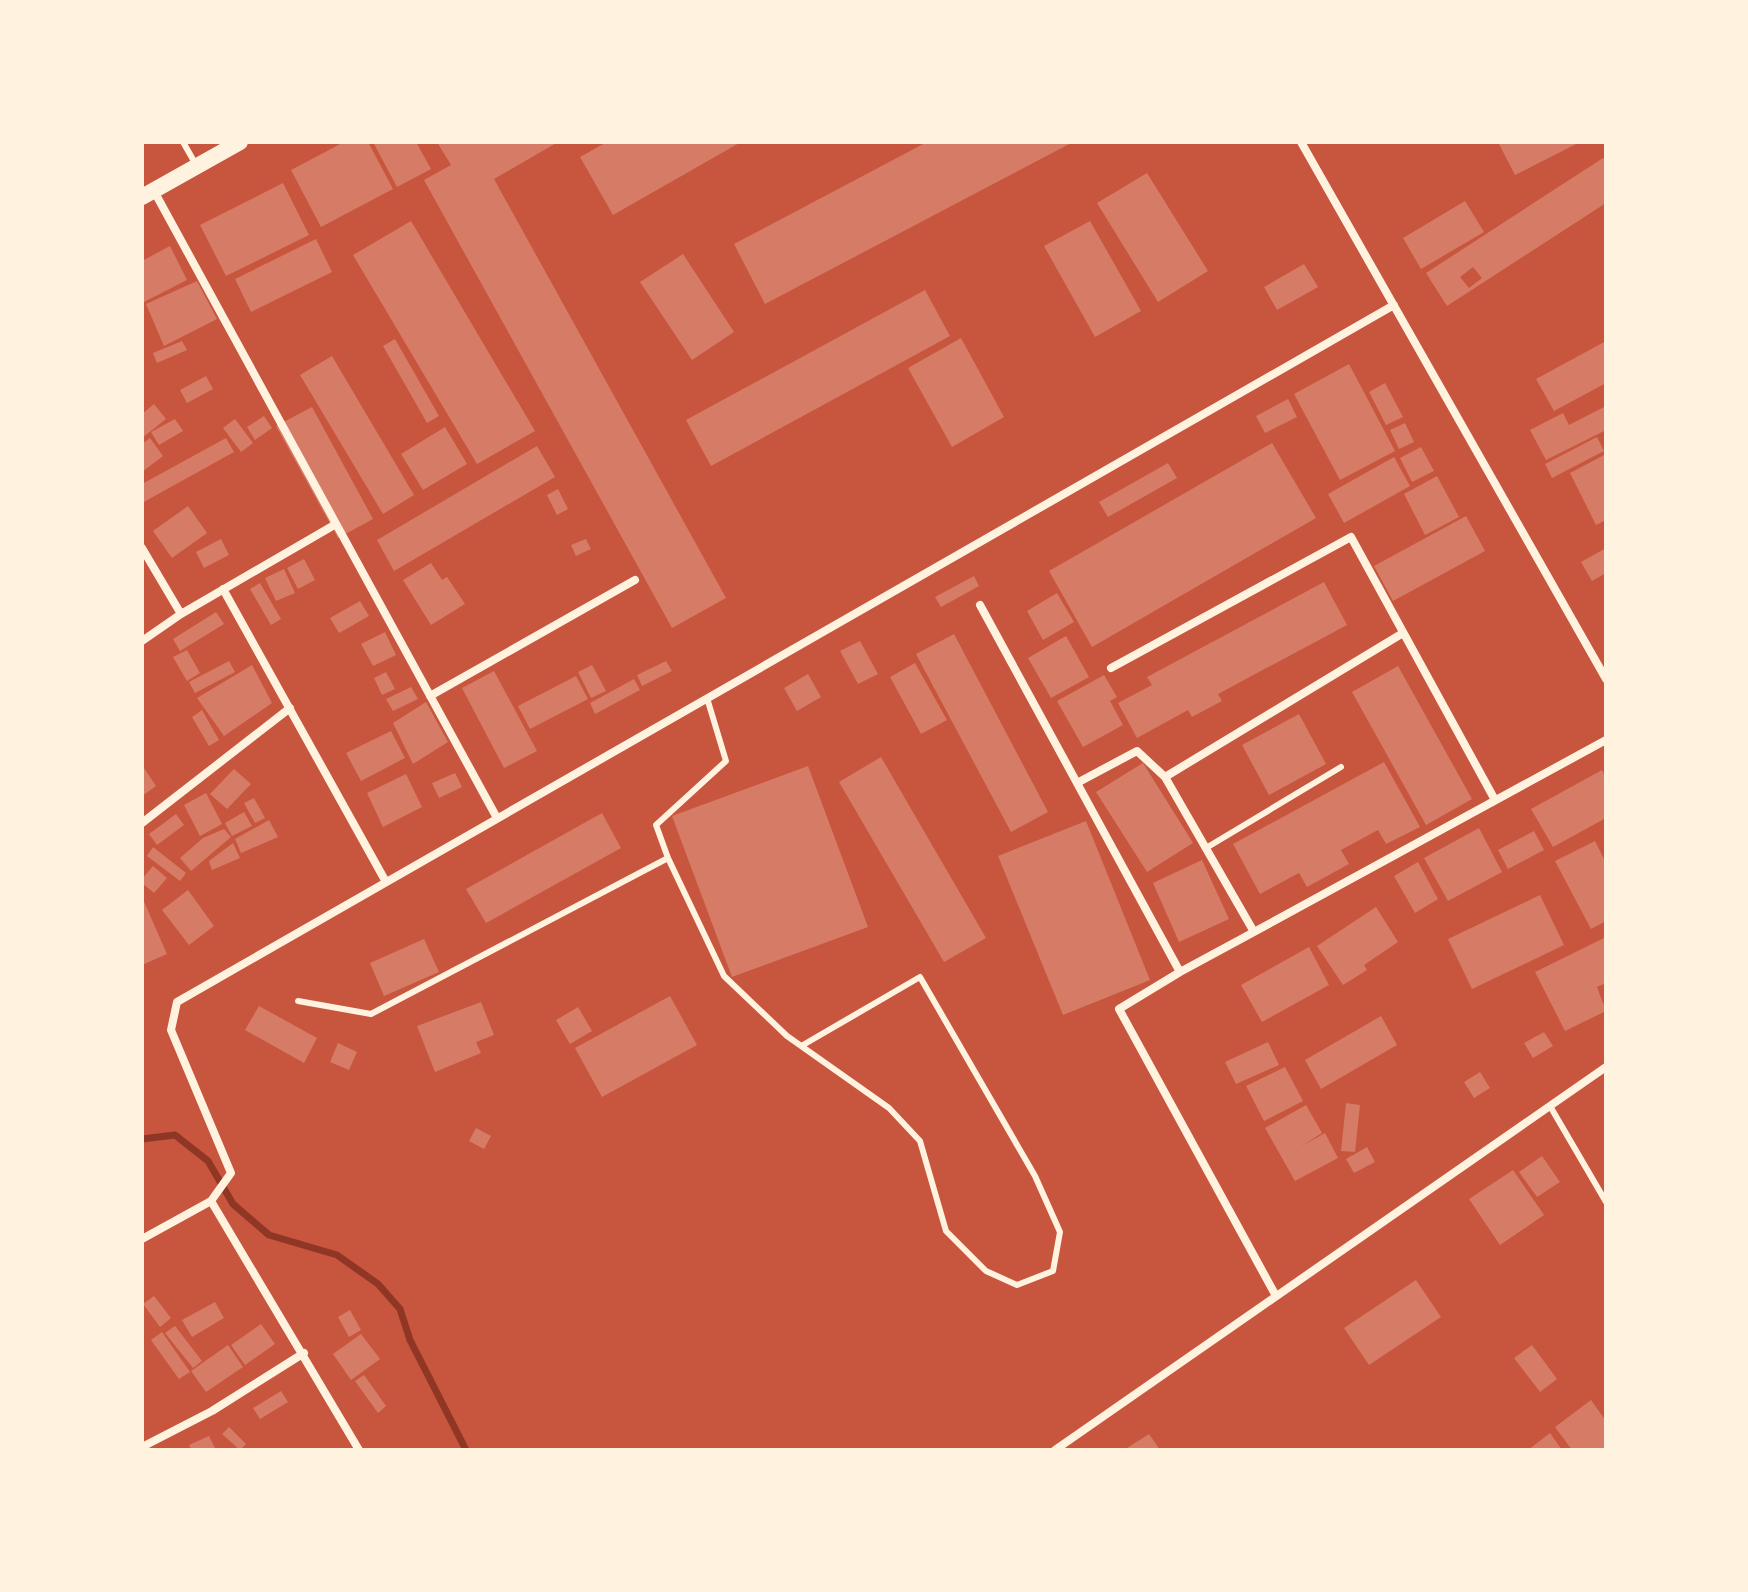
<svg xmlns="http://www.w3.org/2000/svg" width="1748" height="1592" viewBox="0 0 1748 1592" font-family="Quicksand,sans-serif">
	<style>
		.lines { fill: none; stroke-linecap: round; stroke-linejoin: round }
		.stream { stroke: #8f3625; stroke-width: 7 }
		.building { fill: #d67c66; fill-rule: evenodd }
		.service { stroke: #fff3e0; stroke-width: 6 }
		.minor { stroke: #fff3e0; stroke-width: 8 }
		.secondary { stroke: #fff3e0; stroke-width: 16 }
	</style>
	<rect width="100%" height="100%" fill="#c8553d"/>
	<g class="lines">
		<path class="stream" d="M142,1139L175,1135L208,1161L233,1204L269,1235L337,1255L378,1284L400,1309L410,1340L466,1450"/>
	</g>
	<path class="building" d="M344,142H368L393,189L321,227L291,170Z
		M373,142H416L431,169L397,187Z
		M437,142H558L494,179L726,598L672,628L424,180L451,165Z
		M607,142H741L613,215L580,157Z
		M927,142H1073L765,304L734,244Z
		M1498,142H1580L1515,175Z
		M1603,158L1606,162V203L1447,306L1426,273ZM1473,267L1482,278L1469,288L1460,277Z
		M1147,173L1208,271L1158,302L1097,203Z
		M283,183L309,235L226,276L200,225Z
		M1465,201L1484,232L1421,269L1403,238Z
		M411,221L535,431L477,464L353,255Z
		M1090,221L1141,311L1095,337L1044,246Z
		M316,239L332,272L251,312L235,279Z
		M170,246L187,280L142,303V261Z
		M683,254L734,332L692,360L640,282Z
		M1304,264L1318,287L1277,310L1264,287Z
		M197,281L217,319L164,346L146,304Z
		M925,290L950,336L711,466L686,420Z
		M961,338L1004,417L952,447L908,368Z
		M395,339L439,416L427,423L383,346Z
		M182,341L187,350L157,363L153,353Z
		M1606,341V383L1554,411L1536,379Z
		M332,356L414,495L383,514L300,375Z
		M1349,364L1395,451L1340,480L1294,394Z
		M206,376L213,389L187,403L180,390Z
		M1385,383L1403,417L1386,425L1369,392Z
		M1288,399L1297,417L1265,433L1256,416Z
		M154,404L166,419L142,438V414Z
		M1606,406V430L1546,460L1530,430L1563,413L1569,425Z
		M312,407L373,519L338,538L276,426Z
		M264,416L272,428L255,440L247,427Z
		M175,419L183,431L159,445L151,432Z
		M235,419L253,443L241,452L223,428Z
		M1405,423L1414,442L1399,449L1390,430Z
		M445,427L467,464L423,490L401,454Z
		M1597,437L1604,451L1552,478L1545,464Z
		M150,438L163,456L142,472V444Z
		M226,438L234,452L142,503V484Z
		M1272,443L1316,518L1092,647L1049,571Z
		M537,446L555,477L394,571L377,540Z
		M1421,447L1434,471L1412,482L1400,458Z
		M1606,454V520L1596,525L1570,473Z
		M1394,457L1410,486L1344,523L1328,494Z
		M1168,463L1177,478L1108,517L1099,502Z
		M1437,476L1459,517L1425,535L1404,494Z
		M558,489L568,509L557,515L547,495Z
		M188,506L207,533L172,558L153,531Z
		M1466,516L1485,551L1393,601L1374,566Z
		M221,539L229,555L204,568L196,552Z
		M586,539L591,549L576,556L571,545Z
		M1606,548V573L1592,581L1581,562Z
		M304,559L315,580L298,589L287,568Z
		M431,563L442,580L447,577L465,604L431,625L403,580Z
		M284,569L295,593L276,601L265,578Z
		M974,576L979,586L941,607L935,597Z
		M1324,582L1347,625L1218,694L1222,701L1192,717L1188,710L1137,738L1118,703L1152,685L1147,677Z
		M260,583L281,619L271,625L250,589Z
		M1057,593L1074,622L1043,640L1027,611Z
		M360,601L369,616L339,633L330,618Z
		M216,612L224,624L180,651L173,639Z
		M385,632L396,655L373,666L361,644Z
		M954,634L1048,812L1011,832L916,654Z
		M1066,636L1089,677L1051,698L1028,658Z
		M860,641L878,674L858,684L840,651Z
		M187,650L200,673L187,681L173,657Z
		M229,661L235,672L195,693L189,682Z
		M666,661L672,671L642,686L637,675Z
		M915,663L947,720L921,734L890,677Z
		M252,665L272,703L224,736L197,698Z
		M592,665L606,691L591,698L578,672Z
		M1398,666L1472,799L1426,825L1352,692Z
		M494,671L537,751L504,768L462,688Z
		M386,672L395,689L382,695L374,678Z
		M808,674L821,697L797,711L784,688Z
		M1104,675L1117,697L1110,701L1123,725L1083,747L1057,701Z
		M576,676L588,699L530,729L518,706Z
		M634,679L640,690L595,714L590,703Z
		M411,687L418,699L393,711L386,699Z
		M426,702L448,742L413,764L393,723Z
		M202,710L219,740L209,746L192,717Z
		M1299,714L1326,764L1269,795L1242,745Z
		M391,731L405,758L361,781L346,753Z
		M881,757L986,938L944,962L839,782Z
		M1384,762L1420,827L1386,844L1378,830L1341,850L1349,864L1307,887L1299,873L1260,894L1233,844Z
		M1143,763L1193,843L1147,872L1096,792Z
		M142,765L156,786L142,796Z
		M808,766L868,927L732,977L672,816Z
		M234,769L251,784L227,809L210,794Z
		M1602,770L1606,778V818L1553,847L1531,809Z
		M455,773L462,787L439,798L432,783Z
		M406,774L422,807L383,827L367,793Z
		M206,793L222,824L200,836L184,805Z
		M254,798L265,818L255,823L244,803Z
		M244,812L252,826L232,836L225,823Z
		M602,813L621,848L486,923L466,889Z
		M176,814L184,825L157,845L149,834Z
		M269,820L278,837L241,853L235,839Z
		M1086,821L1150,980L1063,1015L998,856Z
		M1479,828L1502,872L1448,901L1424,858Z
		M224,829L231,837L191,871L180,858L203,838Z
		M1534,831L1544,850L1508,869L1498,850Z
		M1595,841L1606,863V921L1591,929L1555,861Z
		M233,843L240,858L212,870L209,861Z
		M153,847L186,873L180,881L147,856Z
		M1202,860L1229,919L1179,942L1153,883Z
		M1418,862L1438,899L1415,913L1394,876Z
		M153,866L167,878L154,893L142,883V879Z
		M188,890L214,926L189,945L162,910Z
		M1540,895L1564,945L1472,989L1448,939Z
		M142,897L167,954L142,965Z
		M1376,907L1398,942L1364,965L1367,970L1343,985L1317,946Z
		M1606,937V983L1597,987L1606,1011L1565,1031L1535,972Z
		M424,939L439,972L384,996L370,963Z
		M1309,947L1329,985L1262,1022L1241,985Z
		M670,996L697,1045L602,1097L575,1048Z
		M481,1002L494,1035L476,1042L481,1053L435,1072L417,1026Z
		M259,1006L317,1038L304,1063L245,1030Z
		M578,1007L592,1031L570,1044L556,1020Z
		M1381,1016L1397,1045L1321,1089L1305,1060Z
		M1544,1032L1553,1046L1533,1058L1524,1043Z
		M1268,1042L1279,1065L1236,1084L1225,1062Z
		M338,1043L357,1052L349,1070L330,1062Z
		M1285,1067L1303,1101L1264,1121L1246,1086Z
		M1480,1072L1490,1088L1474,1098L1464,1082Z
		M1346,1103L1360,1105L1355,1152L1341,1151Z
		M1306,1105L1322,1133L1300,1147L1325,1133L1338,1158L1295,1181L1265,1128Z
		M476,1128L491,1136L484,1149L469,1141Z
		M1367,1147L1375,1162L1354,1173L1346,1159Z
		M1542,1156L1560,1182L1537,1197L1519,1172Z
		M1513,1170L1544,1215L1500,1245L1469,1199Z
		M1416,1280L1441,1317L1369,1365L1344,1328Z
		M154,1296L171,1318L160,1327L143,1304Z
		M215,1302L224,1318L192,1337L182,1320Z
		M350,1310L361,1330L349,1337L338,1317Z
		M261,1324L275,1344L245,1365L231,1345Z
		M175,1326L202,1361L193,1368L165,1333Z
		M162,1332L190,1372L179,1379L151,1340Z
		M361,1334L380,1359L351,1380L333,1354Z
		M228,1345L243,1367L206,1392L191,1371Z
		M1532,1345L1557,1379L1540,1392L1514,1358Z
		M364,1375L386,1406L378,1413L355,1381Z
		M281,1391L288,1402L260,1419L253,1408Z
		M1591,1400L1606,1421V1450H1572L1555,1427Z
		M229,1427L246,1444L240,1450L222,1434Z
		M1550,1433L1562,1450H1528Z
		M1149,1434L1160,1450H1124Z
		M209,1436L216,1450H191L189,1445Z"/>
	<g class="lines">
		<path class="service" d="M183,142L195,163
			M1206,848L1341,767
			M668,858L656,825L726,761L707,698
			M298,1001L371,1014L668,858L724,976L787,1036L889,1108L920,1141L946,1231L986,1271L1017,1285L1053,1271L1060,1232L1035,1176L920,977L803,1045
			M1550,1106L1606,1202"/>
		<path class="minor" d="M1301,142L1606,679
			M154,191L497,818
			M142,548L181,614
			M223,589L386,882
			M980,605L1180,972L1254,932
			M142,641L181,614L336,524
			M1111,668L1351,537L1495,800
			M430,696L635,580
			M1165,777L1403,633
			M1077,783L1137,751L1165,777L1254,932L1606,740
			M142,823L290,708
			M1180,972L1119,1009L1276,1296
			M211,1201L359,1450
			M142,1239L211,1201L231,1173L171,1030L177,1002L1394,305
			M142,1447L212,1411L304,1353
			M1055,1450L1606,1067"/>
		<path class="secondary" d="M142,197L240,142"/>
	</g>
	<rect width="1748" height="1592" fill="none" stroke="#fff3e0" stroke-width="288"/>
</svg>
